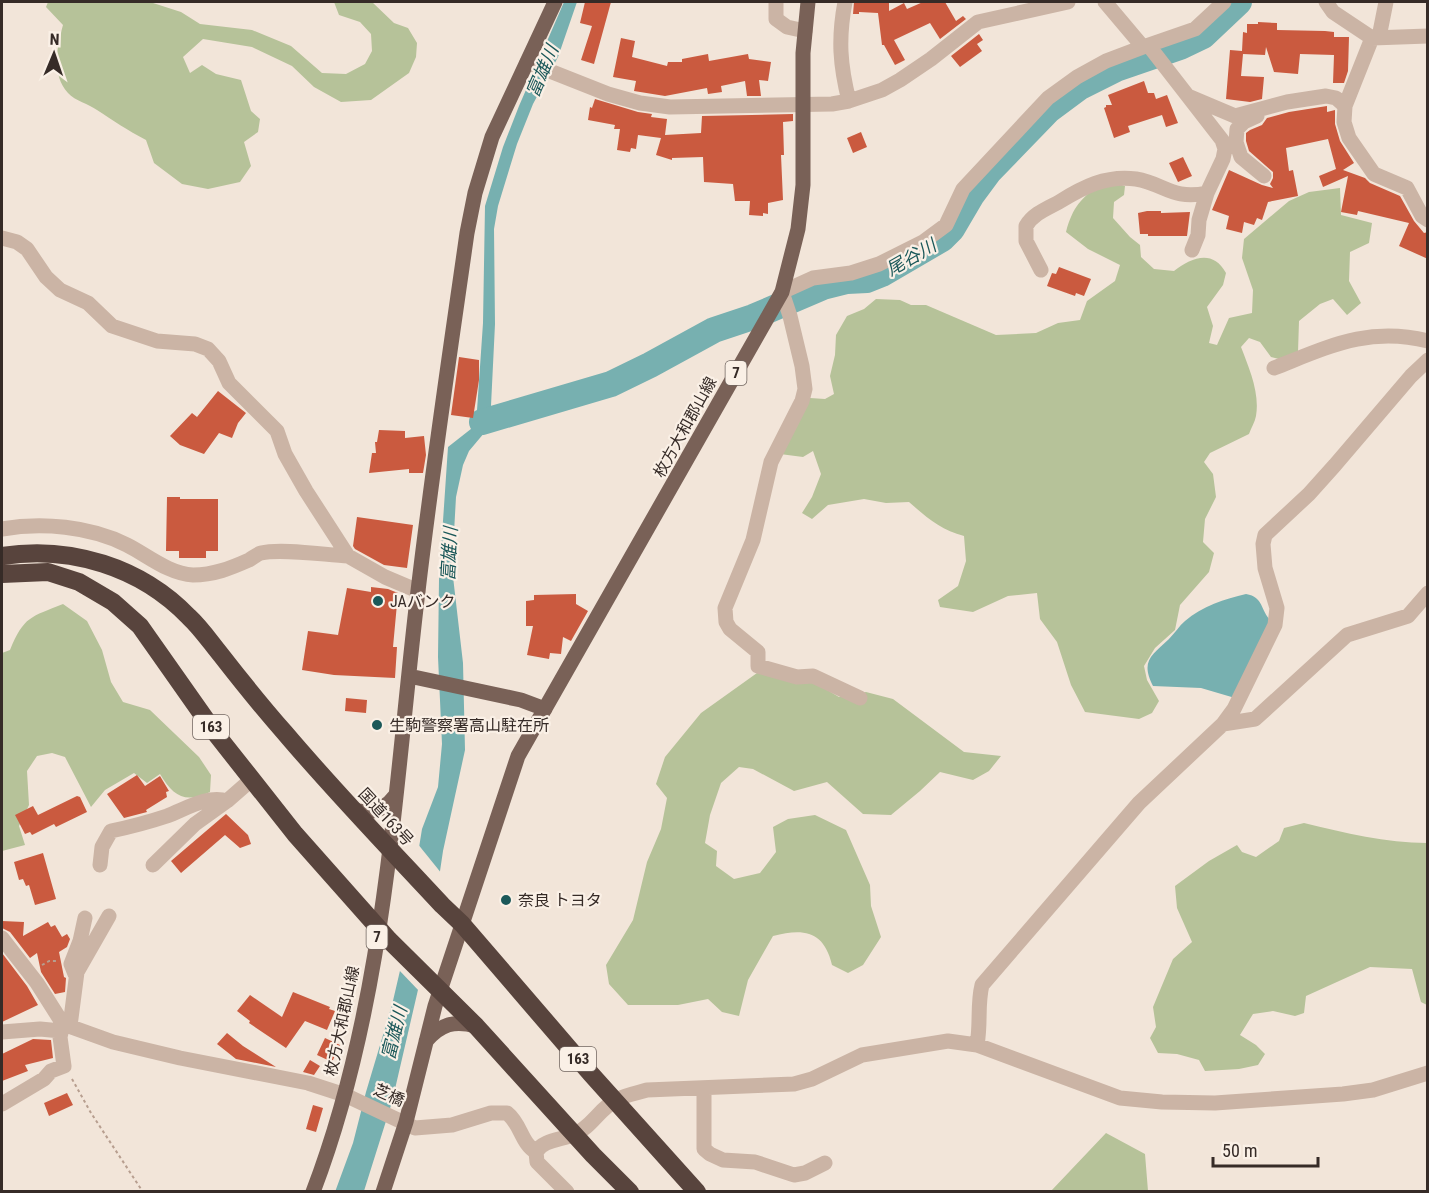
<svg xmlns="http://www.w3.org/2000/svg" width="1429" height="1193" viewBox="0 0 1429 1193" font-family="'Roboto Condensed','Noto Sans JP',sans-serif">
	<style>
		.green { fill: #b6c299 }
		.water { fill: #77b0b0 }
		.pier { fill: #f2e5d9 }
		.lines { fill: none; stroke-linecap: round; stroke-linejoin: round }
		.river { stroke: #77b0b0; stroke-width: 26 }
		.building { fill: #ca5a3f }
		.path { stroke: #b79e8f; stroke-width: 2; stroke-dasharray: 3 3; stroke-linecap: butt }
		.minor { stroke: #cbb4a5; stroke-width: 15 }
		.major { stroke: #796157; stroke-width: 15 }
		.highway { stroke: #58443d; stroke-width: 18 }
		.poi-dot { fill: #1b5859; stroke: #faf0e6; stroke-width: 2 }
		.labels { text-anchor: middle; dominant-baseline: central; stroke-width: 4.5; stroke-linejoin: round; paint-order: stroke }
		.shield { fill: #faf0e6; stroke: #716660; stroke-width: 1.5 }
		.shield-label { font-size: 15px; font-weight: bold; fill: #362b27 }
		.street-label { font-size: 16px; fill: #362b27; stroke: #faf0e6 }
		.poi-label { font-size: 16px; fill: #362b27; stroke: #faf0e6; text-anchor: start }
		.water-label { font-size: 18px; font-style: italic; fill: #1b5859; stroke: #faf0e6 }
	</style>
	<rect width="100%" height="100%" fill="#f2e5d9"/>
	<path class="green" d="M48,2L153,3L181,12L200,24L252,30L291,46L322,73L346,74L365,64L372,51L371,34L360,22L339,15L334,2H372L394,23L408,28L417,43L416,57L409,73L371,100L341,102L314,87L292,66L252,47L203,39L183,57L190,73L202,65L216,74L241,80L251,111L260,119L258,132L244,142L251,166L240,182L208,189L182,184L154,163L146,140C127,130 114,121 97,110C89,104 75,101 68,93C51,74 57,47 63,25L46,7Z
		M1101,183H1115L1125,186L1124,195L1114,202L1113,218L1130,237L1140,245L1141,257L1154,269L1174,271C1192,257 1213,249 1226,273L1223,285L1207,307L1213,326L1209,343L1217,345L1229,318L1252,313L1253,290L1242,258L1244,239L1289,201L1309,192L1340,188L1341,215L1372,223L1369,243L1350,252L1349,281L1361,303L1347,315L1333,299L1320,304L1299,321L1298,352L1279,359L1271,357L1260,342L1249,338L1241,347C1249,368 1260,393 1256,416C1255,422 1251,428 1249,434L1210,453L1204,462L1213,474L1216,497L1205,519L1203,542L1214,553L1209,572L1180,605L1175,630L1155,648L1144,666L1147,680L1159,701L1152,713L1139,719L1085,712L1071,685L1057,642L1040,619L1037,593L1008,596L973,612L940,607L938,600L958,586L966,561L964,536C941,530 926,517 909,502L886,503L864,499L828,505L812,519L802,513L812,497L821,474L813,451L803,457L780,454L810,398L825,399L834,394L830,376L835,355L836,335L847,316L864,309L876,299L900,300L911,305H926L996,335L1036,333L1058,323L1080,320L1087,301L1115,281L1120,265L1088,249L1066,232C1073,206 1081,199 1101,183Z
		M63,604L87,621L102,650L111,682L123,702L150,710L199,757L211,775L210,792C185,804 173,796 160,774L147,783L134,773L105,790L91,807L65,757L52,753L37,756L27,771L29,805L19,826L25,845L2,851V653L10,650C24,616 31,617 63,604Z
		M757,673L812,681L839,697L866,692L893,699L964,752L1001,756L989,771L973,780L940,772L920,791L891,815L863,814L827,782L794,791L753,769L739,767L721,783L710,815L705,843L717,851L716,866L734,879L760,873L776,852L773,827L788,819L815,815L846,830L870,885L871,906L881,937L863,965L848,973L832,965C824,931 804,928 773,936L748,980L739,1016L722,1012L708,999L678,1005H628L609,984L606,965L633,920L647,862L661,829L667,798L656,784L665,757L701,713Z
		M1304,823C1345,833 1386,843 1427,843V1005L1421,1002L1412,969L1370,967L1306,996L1304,1013L1295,1016L1273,1011L1253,1014L1240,1035L1256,1045L1265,1054L1258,1065L1239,1069L1205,1071L1199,1060L1177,1054L1158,1053L1150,1038L1156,1027L1153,1007L1173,959L1192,942L1177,908L1175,886L1209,861L1237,845L1242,852L1256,857L1279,841L1284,828Z
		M1106,1133L1145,1154L1148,1191H1051Z"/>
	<path class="water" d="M564,2H577L558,57L533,104L517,144L498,206L494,229L495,324L490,426L469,451L463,465L456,497L452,568L463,663L465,750L443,851L430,938L392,1102L364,1191L335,1192L353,1143L366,1092L392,1005L402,962L410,903L422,829L438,787L442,744L438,657L439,580L448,447L476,425L483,323L485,206L503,147L519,106Z
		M1246,594C1264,597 1260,610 1271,621L1235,698L1201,688L1153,686C1140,661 1152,655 1169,639C1175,633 1179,626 1185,621C1202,606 1225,599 1246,594Z"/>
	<path class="pier" d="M417,843L442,874L433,938L420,992L398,969Z"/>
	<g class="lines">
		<path class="river" d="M482,422L611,384L650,365L714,330L753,317L823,287L847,281L867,280L882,274L942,239L952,229L972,195L989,172L1049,110L1080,87L1116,69L1180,47L1203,36L1239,2"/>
	</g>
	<path class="building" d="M585,2H611L594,64L581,60L592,26L580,23Z
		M854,2H889V11L904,3L907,9L923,2H945L956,21L963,16L966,19L940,39L930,23L894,40L905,60L895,65L884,45H882L878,13L859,12V14H853Z
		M1258,22L1277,23V30L1325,31L1334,32V37H1349L1348,71L1344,83H1333L1334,55L1300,54L1298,74L1274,72L1266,47L1265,55L1243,54L1241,76L1264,77L1262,99L1250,102L1226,99L1230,50L1242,51L1243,32L1247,33V24H1258Z
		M979,34L983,40L977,44L982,51L960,67L951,56Z
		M621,38L635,41L632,57L667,66L668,62H682V59L708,54L709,61L748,54L749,59L771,62L768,81L759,80L761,96H747L745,81L721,86L722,92L708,94L707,88L665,96L634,91L636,81L613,77Z
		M1144,81L1148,93H1154L1156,99L1167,95L1178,123L1166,127L1162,115L1128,126L1130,132L1114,138L1104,108L1106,107V105H1112L1108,95Z
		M595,99L638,112L652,114L651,117L667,119L665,135L701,133L702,116L793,114V121L783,122L784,155H781L783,200L768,203V214L763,213V216L749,215L750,201H735L733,184L704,182L703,157L672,158V160L656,155L661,138L638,135L636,149L631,148L630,152L617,150L620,129H614L615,125L588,120L590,107L592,108Z
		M1327,106V112L1335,110V124L1340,141L1354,163L1343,170L1365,178L1370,183L1400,196L1414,221L1424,233L1428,232V259L1399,246L1409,223L1358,211L1357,215L1341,212L1348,176L1323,187L1319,176L1336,169L1328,139L1286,148L1289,171L1293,170L1298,196L1268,202L1262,220L1257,218L1254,225L1244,222L1242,233L1226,229L1229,216L1212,210L1229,170L1262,185L1273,188L1270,184L1273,178V172L1249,151L1246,141V133L1250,130L1262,125L1267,118L1289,112Z
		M861,132L867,147L853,153L847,138Z
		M1183,157L1192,176L1178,182L1169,163Z
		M1147,211H1161V213L1190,212L1187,236H1148V234H1140L1138,213Z
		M1059,267L1091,279L1084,296L1076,293L1075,296L1047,286L1052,273L1056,274Z
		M459,357L479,360V380L473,418L451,415Z
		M218,391L246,413L238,423L232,438L219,433L204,454L180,445L170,436L192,413L197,417Z
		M379,430L405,431V438L424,436L426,455L423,473H409V469L369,473L372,453H376L375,442H377Z
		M167,497H180V499H218V551H206V558H179V551H166Z
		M357,517L413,525L407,568L384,565L355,549L353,546Z
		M371,587L388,589L398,593L393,647H397L395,678L334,675L302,670L308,631L338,635L347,588L371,592Z
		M576,594V604L588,611L571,641L563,637L561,654L550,653L549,659L527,655L533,626H526V601L534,600V595Z
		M346,698L367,700L366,713L345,711Z
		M137,775L145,786L160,776L169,791L166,792L167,797L146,810L147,812L124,818L107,794Z
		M77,796L80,797L87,812L56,827L54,824L32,835L30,832L25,834L15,815L33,806L38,815Z
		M226,814L248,835L251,844L240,848L225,835L181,873L171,861Z
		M43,853L56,899L35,905L29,885L26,886L23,879L19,880L14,862Z
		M2,921L24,922L23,936L48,922L51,927L55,925L62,937L67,934L70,939L67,947L59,952L64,977L66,978L65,992L55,994L41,972L37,953L30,958L10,932L2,928Z
		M2,953L27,986L38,1005L2,1022Z
		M293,992L330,1007L329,1009L335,1011L327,1030L305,1021L286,1048L249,1023L250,1021L237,1011L250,995L282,1017Z
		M227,1033L243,1046L276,1067L236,1059L217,1044Z
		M325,1038L340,1045L332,1062L317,1055Z
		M33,1039L51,1040L53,1058L25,1065L28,1071L2,1081V1054Z
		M310,1060L320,1066L314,1075L303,1072Z
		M67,1093L73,1105L49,1116L44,1103Z
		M313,1105L323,1108L316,1132L306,1129Z"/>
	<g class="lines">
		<path class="path" d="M42,965L49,961H56
			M72,1079L91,1113L143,1192"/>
		<path class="minor" d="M776,2V19L787,27L805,31
			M845,2C838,39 840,65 849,101
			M1326,2L1333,12L1372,38L1345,106L1344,122L1349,138L1374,174L1407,188L1422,216L1428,220
			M1379,37L1386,2
			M1372,38L1428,36
			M1149,46L1222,140L1225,149L1223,159L1207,193L1199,220L1198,235L1192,250
			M1143,47L1195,29L1224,2
			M527,62L608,94L640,103L670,107L832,104L849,101L882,90L900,80L931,59L978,22L1068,2
			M1190,97L1235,116L1287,102L1326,96L1336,98L1345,106
			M1257,116L1244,122L1237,129L1236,142L1241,157L1264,176
			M2,238L17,242L27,249L46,277L60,290L88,303L112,326L157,341L195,344L208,349L219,361L229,383L277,431L285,454L306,491L348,556L385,577L418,591
			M1041,270L1026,241V226C1033,214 1046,209 1059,202C1083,187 1106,175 1136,179C1165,184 1172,200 1207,193
			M1274,368C1328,347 1368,326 1428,341
			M2,529C41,522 90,526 127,545C147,555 169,574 193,575C214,575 231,568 249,560C253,558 257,554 261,553C281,548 326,555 348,556
			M860,698L813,676L797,677L758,666V652L730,629L726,622L725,608L753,540L771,462L802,401L805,389L802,366L790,316L782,292L813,278L851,273L879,264L923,242L946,225L963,189L1048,98L1077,77L1106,61L1143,47L1105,2
			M1223,724L1255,719L1347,635L1408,616L1428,593
			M100,865L102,847L111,831C130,827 149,822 167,816C186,809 207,795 227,801
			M153,865L195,824L227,801L251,780
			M2,938L37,983L63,1024L113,1042L180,1058L308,1083L345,1095L415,1128L452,1125L491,1113H507C521,1124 521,1143 536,1152C543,1140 560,1140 573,1135C591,1128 599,1109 616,1100C625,1095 637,1093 647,1090L794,1084L812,1079L862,1055L948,1041L977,1045L1120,1098L1162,1102L1215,1103L1343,1094L1373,1090L1428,1073
			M75,974L71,964L80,941L85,918
			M70,1026L77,972L109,916
			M2,1032L40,1029L61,1031
			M977,1045C981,1023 977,1005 982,985L1139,803L1223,724L1234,709L1275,625L1277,608L1265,568L1263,544L1265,535L1309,494L1335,465L1411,376L1428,360
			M704,1088V1149L710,1154L723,1160L755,1162L794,1175L805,1173L825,1163
			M2,1104L44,1079L51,1071L64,1066L60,1037L63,1024
			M536,1152L537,1162L567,1192"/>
		<path class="major" d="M409,676L521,700L545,709
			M352,809C369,815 384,811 395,796
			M426,1041C441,1024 454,1020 476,1026
			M313,1192C386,1001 394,792 418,591C432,472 450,352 467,233L475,193L492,137L555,2
			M383,1192L406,1122L435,1006L518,756L782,292L798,229L803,185V53L808,2"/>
		<path class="highway" d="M2,556C70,545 141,567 189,617C201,628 211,643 221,655C242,682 263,708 285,733C335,792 389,848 442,905L462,924L591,1074L697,1192
			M2,574L48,572L79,582L113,602L140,626L216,734L295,834L389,940L476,1026L593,1155L630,1192"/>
	</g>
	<g class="poi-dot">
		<circle cx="378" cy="601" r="6"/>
		<circle cx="377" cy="725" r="6"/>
		<circle cx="506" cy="900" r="6"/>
	</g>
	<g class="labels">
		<g class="shield">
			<rect x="725.5" y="361" width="21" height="24" rx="4.5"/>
			<rect x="193" y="715" width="36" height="24" rx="4.5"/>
			<rect x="366.5" y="925" width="21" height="24" rx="4.5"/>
			<rect x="560" y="1047" width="36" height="24" rx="4.5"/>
		</g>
		<g class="shield-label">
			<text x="736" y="373">7</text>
			<text x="211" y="727">163</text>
			<text x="377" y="937">7</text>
			<text x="578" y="1059">163</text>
		</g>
		<g class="street-label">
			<text transform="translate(685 427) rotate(-61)">枚方大和郡山線</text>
			<text transform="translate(386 817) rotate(47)">国道163号</text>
			<text transform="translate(342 1021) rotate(-78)">枚方大和郡山線</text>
			<text transform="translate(389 1095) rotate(24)">芝橋</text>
		</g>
		<g class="poi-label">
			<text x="390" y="601">JAバンク</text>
			<text x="389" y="725">生駒警察署高山駐在所</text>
			<text x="518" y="900">奈良 トヨタ</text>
		</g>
		<g class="water-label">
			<text transform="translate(542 71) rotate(-67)">富雄川</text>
			<text transform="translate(911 257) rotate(-30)">尾谷川</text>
			<text transform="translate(449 554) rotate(-87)">富雄川</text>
			<text transform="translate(394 1033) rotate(-76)">富雄川</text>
		</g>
	</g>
	<rect width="1429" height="1193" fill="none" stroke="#362b27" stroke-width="6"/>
	<g transform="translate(54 54) rotate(2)" stroke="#faf0e6" stroke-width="4.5" paint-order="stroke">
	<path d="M0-4.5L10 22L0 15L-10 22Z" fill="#362b27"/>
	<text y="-9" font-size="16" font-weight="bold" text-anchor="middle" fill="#362b27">N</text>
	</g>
	<path d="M1213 1157v9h105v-9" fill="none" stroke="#362b27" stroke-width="3"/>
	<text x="1222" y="1157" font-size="18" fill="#362b27" stroke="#faf0e6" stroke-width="4.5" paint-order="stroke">50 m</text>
</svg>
